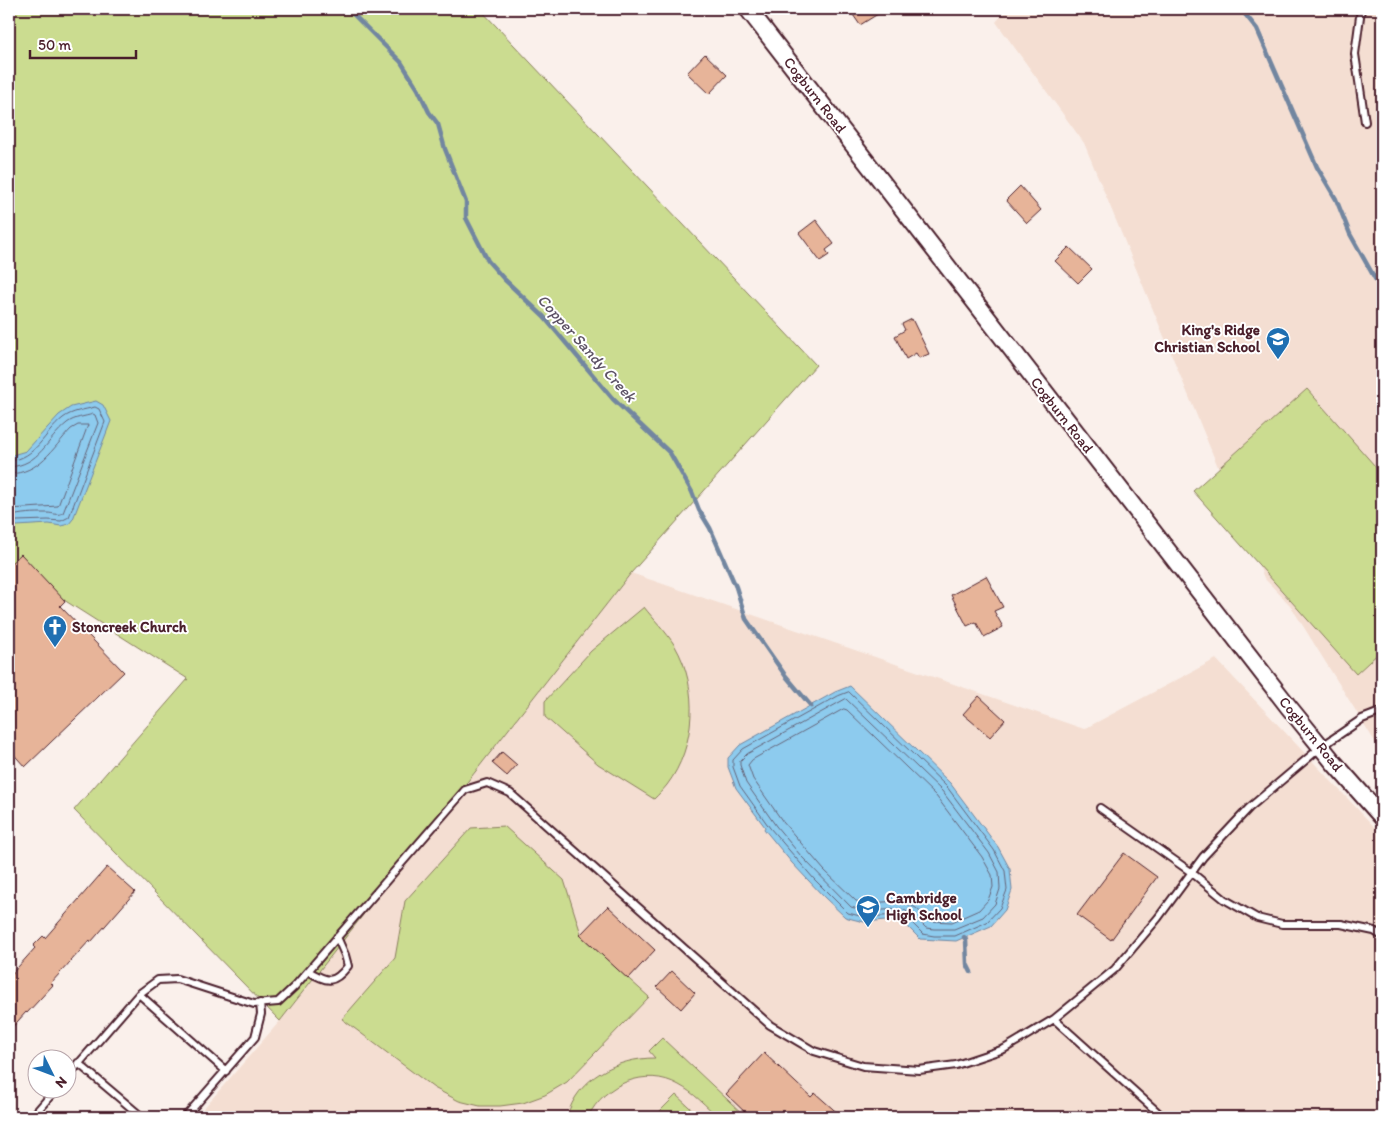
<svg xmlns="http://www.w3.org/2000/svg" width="1391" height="1126" viewBox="0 0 1391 1126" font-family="Itim,sans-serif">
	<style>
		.built { fill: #f4ded2 }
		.green { fill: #cbdc90; stroke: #8a7e5e }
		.water { fill: #8dcbee; stroke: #7286a0 }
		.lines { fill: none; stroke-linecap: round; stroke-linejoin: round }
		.shore { stroke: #656479; stroke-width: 1 }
		.stream { stroke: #7286a0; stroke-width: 4.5 }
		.building { fill: #e7b499; stroke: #4a1f2b }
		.service-casing { stroke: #4a1f2b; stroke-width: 10 }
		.tertiary-casing { stroke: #4a1f2b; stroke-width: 20 }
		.service { stroke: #fff; stroke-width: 6 }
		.tertiary { stroke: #fff; stroke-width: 16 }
		.labels { text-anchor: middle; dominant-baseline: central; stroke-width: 4; stroke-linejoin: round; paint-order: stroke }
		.street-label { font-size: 15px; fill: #4a1f2b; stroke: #fff }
		.poi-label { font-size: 15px; font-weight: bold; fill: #4a1f2b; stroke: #fff; text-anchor: start }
		.water-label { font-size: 16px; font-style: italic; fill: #5e5366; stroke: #fff }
	</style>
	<rect width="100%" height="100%" fill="#faf0eb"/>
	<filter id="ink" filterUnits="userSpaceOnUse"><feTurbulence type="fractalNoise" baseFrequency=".02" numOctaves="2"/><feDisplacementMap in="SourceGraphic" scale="10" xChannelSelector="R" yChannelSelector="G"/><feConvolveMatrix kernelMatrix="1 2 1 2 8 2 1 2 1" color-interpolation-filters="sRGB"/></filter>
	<g filter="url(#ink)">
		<path class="built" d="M1007,9H1382V753L1290,605L1264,578L1084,143L996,22Z
			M631,573L1084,729L1216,659L1382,835V1117H196L280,1021Z"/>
		<path class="green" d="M9,9H480L816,365L631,573L280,1021L74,810L188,679L9,565Z
			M1307,389L1382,474V650L1356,674L1193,491Z
			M644,607C654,620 666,631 675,646C699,687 696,747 667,785C663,790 658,795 654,799L598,764L545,717V701L591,651Z
			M504,826L564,880L582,937L649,997L567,1082L545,1095L523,1103L500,1106H480L459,1101L434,1088L342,1019L395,958L405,901L471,828Z
			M662,1038L746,1117H718C706,1106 694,1093 679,1085C646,1066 604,1084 588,1117H567C577,1078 617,1058 655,1058L649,1051Z
			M676,1095L700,1117H654Z"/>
		<path class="water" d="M96,401L103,405L111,421L73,519L69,524L61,526L49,524L17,526L9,529V456L26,451L59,415L71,407Z
			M850,686L950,783L998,847L1010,869L1012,890L1005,910L991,926L956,941L920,939L905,924L898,919L864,922L852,919L845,917L824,897L792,863L764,829L765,827L736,788L728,767V758L740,745L835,692Z"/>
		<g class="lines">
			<path class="shore" d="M9,461C37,458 43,434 63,418C72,411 84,410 95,407L99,409L105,422L69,517L61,521L48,520L17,521L9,524
				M9,467C40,465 46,440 67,423C75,417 84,417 93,414L95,415L98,423L63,513C58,516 53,513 47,513C34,513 21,513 9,517
				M9,474C40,473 52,449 71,429L78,425H88L58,506L9,509
				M849,692L947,787L994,850L1005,871L1007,890L1000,908L987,922L955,936H934L923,934L909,920L900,915L864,917L848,913L814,879L770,828L740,786L733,767V760L743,749L838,696Z
				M846,699L942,791L989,853L999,872L1000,889L995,904L983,917L954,929H934L926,928L913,915L902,909L865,911L851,907L801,856L776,826L746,783L740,765V761L747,754Z
				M844,709L847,710L936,796L982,857L992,875L993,887L988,900L979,910L952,922L930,921L916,908L902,901L865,903L856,901L824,870L783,822L753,779L748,765L752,760Z"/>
			<path class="stream" d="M348,9L401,62L418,89L429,112L438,124L445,149L466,202V218L488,261L504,279L544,317L613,399L670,453L692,492L699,510L710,528L736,587L746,619L785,675L811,706
				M1241,9L1257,29L1317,167L1336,199L1350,234L1382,291
				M964,937L966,940L967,964L971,972"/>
		</g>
		<path class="building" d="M849,9H886L860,25Z
			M705,54L727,75L709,94L687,73Z
			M1020,186L1041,210L1027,223L1006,200Z
			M816,220L834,244L826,250L829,255L820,261L799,233Z
			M1069,247L1092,269L1078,283L1055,261Z
			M912,319L929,354L919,358L916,353L906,359L895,336L905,330L902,324Z
			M21,554L65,601L60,606L124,672L25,767L9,749V565Z
			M986,576L1003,607L994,611L1003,627L984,637L976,622L967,626L951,595Z
			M979,696L1005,720L990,737L963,714Z
			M502,752L517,765L507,776L492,763Z
			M1124,853L1157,877L1111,940L1077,915Z
			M107,867L135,892L91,942L90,940L51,983L53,985L27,1013L26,1012L9,1031V977L35,948L33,946L43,936L45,938Z
			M608,906L655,950L628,979L580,935Z
			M672,971L695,993L681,1009L657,987Z
			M764,1053L811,1097L815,1093L842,1117H750L726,1094Z"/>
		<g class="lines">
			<g class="service-casing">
				<path id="service" d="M1361,9L1355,54L1365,122
					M1100,808L1191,872L1224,899L1257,918L1282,924H1341L1374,931L1382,936
					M308,971C328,982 333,985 348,966L345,955L337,937
					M139,994L226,1071
					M78,1063L142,1117
					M68,1076L139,994L158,980L177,979L254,1004L278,1002L295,986L465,790L487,783L510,793L770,1025L814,1051L863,1066L919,1070L956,1065L1004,1049L1054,1019
					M32,1117L57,1088
					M185,1117L255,1037L261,1014L260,1003
					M1163,1117L1054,1019L1115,969L1158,918L1203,857L1249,808L1321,747L1362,719L1380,712L1382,713"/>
			</g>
			<g class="tertiary-casing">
				<path id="tertiary" d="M748,9L1288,706L1335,764L1382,817"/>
			</g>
			<use href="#service" class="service"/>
			<use href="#tertiary" class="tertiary"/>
		</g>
	</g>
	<defs>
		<g id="school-pin" transform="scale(1.25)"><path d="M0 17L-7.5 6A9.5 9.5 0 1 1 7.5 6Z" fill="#1f6fb2" stroke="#fff"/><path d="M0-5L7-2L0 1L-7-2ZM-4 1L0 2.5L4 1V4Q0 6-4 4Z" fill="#fff"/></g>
		<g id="church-pin" transform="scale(1.25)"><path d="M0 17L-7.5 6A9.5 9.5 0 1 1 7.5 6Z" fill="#1f6fb2" stroke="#fff"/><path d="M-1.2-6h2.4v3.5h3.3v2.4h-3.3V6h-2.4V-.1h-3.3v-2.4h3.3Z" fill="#fff"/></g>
	</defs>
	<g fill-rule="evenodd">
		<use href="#school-pin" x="1278" y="339"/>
		<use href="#church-pin" x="55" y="627"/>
		<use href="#school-pin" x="868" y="907"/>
	</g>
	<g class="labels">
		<g class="street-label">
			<text transform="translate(815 95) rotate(52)">Cogburn Road</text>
			<text transform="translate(1062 415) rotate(52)">Cogburn Road</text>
			<text transform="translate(1311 734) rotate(51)">Cogburn Road</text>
		</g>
		<g class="poi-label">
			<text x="1260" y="330" text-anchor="end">King's Ridge<tspan x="1260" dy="17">Christian School</tspan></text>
			<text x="72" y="627">Stoncreek Church</text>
			<text x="886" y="898">Cambridge<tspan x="886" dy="17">High School</tspan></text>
		</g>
		<g class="water-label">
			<text transform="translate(587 348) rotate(48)">Copper Sandy Creek</text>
		</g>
	</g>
	<rect width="1391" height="1126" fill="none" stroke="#fff" stroke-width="30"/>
	<rect x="15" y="15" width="1361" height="1096" fill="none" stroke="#4a1f2b" stroke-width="2" filter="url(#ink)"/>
	<g transform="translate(52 1074) rotate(132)"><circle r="24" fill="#ffffff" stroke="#b7a5aa"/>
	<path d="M0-4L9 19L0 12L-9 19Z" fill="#1f6fb2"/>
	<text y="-8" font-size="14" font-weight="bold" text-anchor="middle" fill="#4a1f2b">N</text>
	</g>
	<path d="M30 50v8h106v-8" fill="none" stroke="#4a1f2b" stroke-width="2.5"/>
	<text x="38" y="50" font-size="15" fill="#4a1f2b" stroke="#ffffff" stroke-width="4" paint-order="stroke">50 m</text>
</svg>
